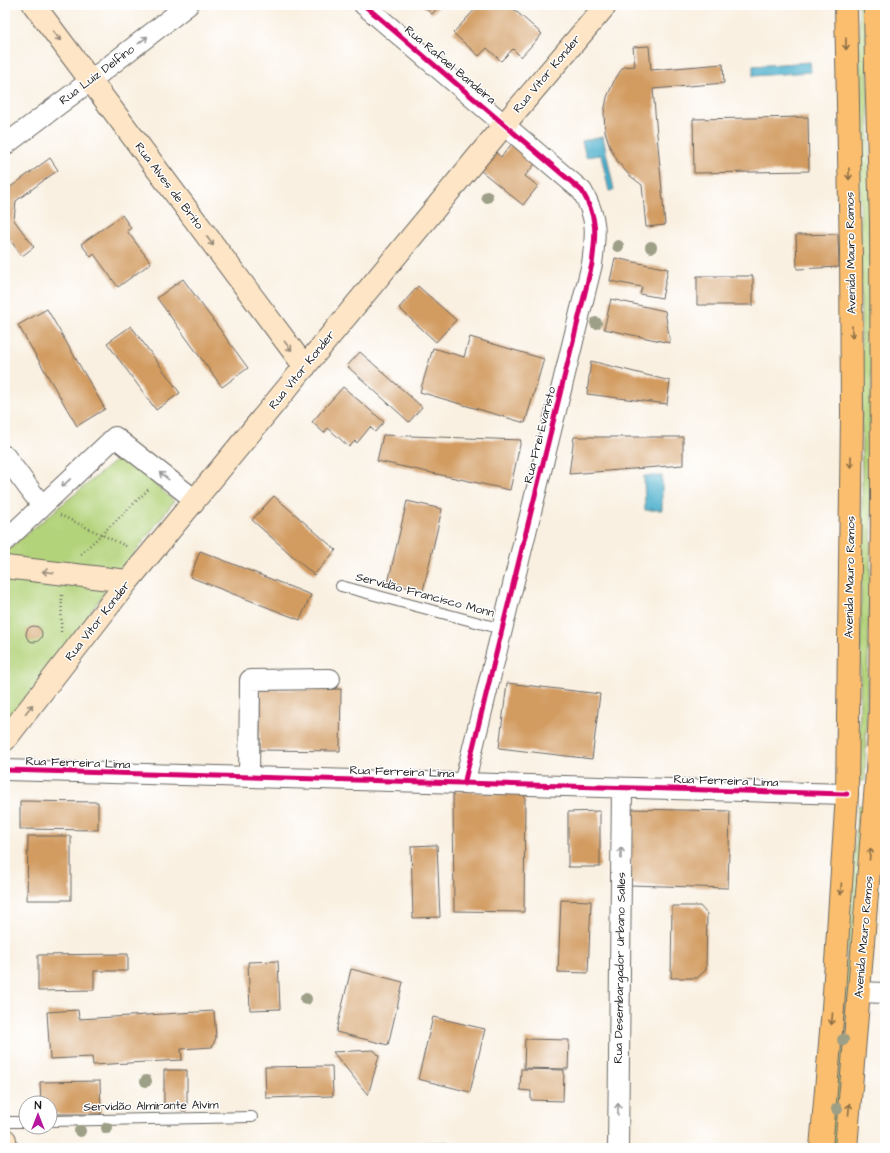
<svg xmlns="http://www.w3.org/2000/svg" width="890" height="1153" viewBox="0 0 890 1153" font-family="'Architects Daughter',sans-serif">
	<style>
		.green { fill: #b3d37a; stroke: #68784b }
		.water { fill: #4db0cc; stroke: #346674 }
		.building { fill: #d29b61 }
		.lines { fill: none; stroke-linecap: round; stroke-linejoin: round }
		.lane-casing { stroke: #696661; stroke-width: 12 }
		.street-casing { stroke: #696661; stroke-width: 22 }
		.secondary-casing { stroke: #696661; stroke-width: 24 }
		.primary-casing { stroke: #696661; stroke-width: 24 }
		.path { stroke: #696661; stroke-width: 2.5; stroke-dasharray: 1 3; stroke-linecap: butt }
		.lane { stroke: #fff; stroke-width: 10 }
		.street { stroke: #fff; stroke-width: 20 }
		.secondary { stroke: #fde5c5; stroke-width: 22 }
		.primary { stroke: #fabe6e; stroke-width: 22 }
		.cycleway-casing { stroke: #fff; stroke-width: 8 }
		.cycleway { stroke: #d6006c; stroke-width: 5 }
		.tree { fill: #9d9f87 }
		.oneway { stroke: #988b79 }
		.oneway2 { stroke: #999 }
		.oneway3 { stroke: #8b6d45 }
		.labels { text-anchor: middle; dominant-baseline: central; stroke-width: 3; stroke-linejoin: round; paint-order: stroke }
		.street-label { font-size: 12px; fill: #1c1c1c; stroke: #fff }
	</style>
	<rect width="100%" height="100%" fill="#fff"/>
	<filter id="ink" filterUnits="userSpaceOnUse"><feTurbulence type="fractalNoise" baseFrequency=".025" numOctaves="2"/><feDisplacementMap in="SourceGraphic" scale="8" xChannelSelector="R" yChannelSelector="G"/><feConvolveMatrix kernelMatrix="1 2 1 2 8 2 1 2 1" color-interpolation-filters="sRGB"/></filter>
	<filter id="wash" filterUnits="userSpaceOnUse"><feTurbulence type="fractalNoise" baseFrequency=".012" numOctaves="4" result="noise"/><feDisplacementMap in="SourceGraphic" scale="16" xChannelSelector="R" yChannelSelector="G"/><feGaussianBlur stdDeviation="0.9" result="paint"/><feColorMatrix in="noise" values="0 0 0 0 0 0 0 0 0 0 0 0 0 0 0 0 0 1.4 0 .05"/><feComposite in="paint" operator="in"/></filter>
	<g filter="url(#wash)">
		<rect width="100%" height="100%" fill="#f9f0e1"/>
		<path class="green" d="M859,5H867L871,268L872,496L865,781H859L862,496Z
			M121,456L155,484L174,501L108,588L5,729V552Z
			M858,805L865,806L837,1148H829L852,888Z
			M447,1142L448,1148H424V1143Z"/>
		<path class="water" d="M810,62L811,72L753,76V66Z
			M603,137L614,190L609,191L601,155L586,157L582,141Z
			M644,476H662V510H645Z"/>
		<g id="blocks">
			<path class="building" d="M422,5H440L432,14Z
				M479,5H509L542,34L521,57L513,49L501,61L487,48L479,56L453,33Z
				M649,46L651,70L723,64L724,83L653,89L665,225L646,227L642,185L629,175L618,162L610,147L605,131L604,113L607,97L614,81L623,67L635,66L633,47Z
				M808,117L809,171L694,173L693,119Z
				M514,141L538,160L525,176L538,186L523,205L480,170L495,152L501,157Z
				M50,158L58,170L16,201L14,220L34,247L22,256L5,233V191Z
				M122,215L131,228L127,231L151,263L118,287L94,254L91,257L81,244Z
				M838,234L839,267L797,269L796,235Z
				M615,258L668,269L662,298L640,294L642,287L610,281Z
				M697,276H753V305H697Z
				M183,279L248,368L222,387L157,298Z
				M418,286L456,320L436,342L399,308Z
				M611,299L665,311L670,343L604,329Z
				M47,309L105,409L77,426L18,325Z
				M131,326L180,393L156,410L107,343Z
				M470,337L544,359L525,423L420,392L433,348L464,357Z
				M360,352L422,407L409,422L347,366Z
				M591,361L670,381L667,404L587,394Z
				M343,387L384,422L375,432L370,427L357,443L355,441L349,447L328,428L324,433L312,422Z
				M383,435L521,440L510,490L377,461Z
				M574,437H683V465L569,474Z
				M274,496L336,550L314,575L252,520Z
				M407,501L442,509L423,591L388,583Z
				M200,551L311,595L300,620L190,577Z
				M26 634a8 8 0 1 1 16 0a8 8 0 1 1-16 0Z
				M507,683L600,694L592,759L499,748Z
				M341,689L340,751L260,750V690Z
				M453,791L525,793L524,912L454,911Z
				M20,801L98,802V830L20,829Z
				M632,809L730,811L728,888L630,885Z
				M600,811V867H568V812Z
				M28,836H71V900H27Z
				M437,845L440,917L413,918L411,846Z
				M561,900L591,901L588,973L558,972Z
				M672,906H700L707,914L706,970L697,978H671Z
				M128,954V971H94V990L38,991V955Z
				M278,961L280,1009L250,1010L248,962Z
				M351,969L403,982L388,1045L336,1032Z
				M78,1010L79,1019L214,1011L216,1038L212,1047L181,1049L182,1060L93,1065L92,1057L50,1059L47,1012Z
				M433,1017L485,1029L470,1092L418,1079Z
				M525,1039L569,1040L568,1069L524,1068Z
				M374,1050L379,1056L368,1095L333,1052Z
				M332,1066L333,1096L266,1098L265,1067Z
				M521,1069L564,1070L563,1101L531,1100V1091L520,1090Z
				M164,1070H187V1108H164Z
				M100,1081L101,1114H50V1103H41L40,1082Z
				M421,1146V1148H396V1147Z"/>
		</g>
	</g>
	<g filter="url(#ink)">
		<use href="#blocks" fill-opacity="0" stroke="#696661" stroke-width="1"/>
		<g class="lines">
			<g class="lane-casing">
				<path id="lane" d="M341,586L502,629
					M50,1121L252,1117
					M5,1122H26"/>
			</g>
			<g class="street-casing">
				<path id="street" d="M364,5L582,191C598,218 596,234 592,264L464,784
					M5,145L90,81L188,5
					M5,456L42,506
					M5,541L115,437L195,500
					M5,770L847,794
					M249,777L250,680L330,679
					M859,992L885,993
					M618,1148L622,788"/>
			</g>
			<g class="secondary-casing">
				<path id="secondary" d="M34,5L305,367
					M5,567L128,581
					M5,740L128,581L504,125L606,5
					M5,1140L6,1148"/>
			</g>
			<g class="primary-casing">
				<path id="primary" d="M821,1148L833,1008L847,794L852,413L851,255L846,5
					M846,1148L877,772L880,711L882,497L881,222L876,68L875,5"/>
			</g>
			<path class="path" d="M60,515L128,547
				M81,554L150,488
				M61,632L62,593"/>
			<use href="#lane" class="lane"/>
			<use href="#street" class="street"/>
			<use href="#secondary" class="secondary"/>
			<use href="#primary" class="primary"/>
			<g class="cycleway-casing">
				<path id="cycleway" d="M364,5L582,191C598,218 596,234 592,264L464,784
					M5,770L847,794"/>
			</g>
			<use href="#cycleway" class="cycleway"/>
		</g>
		<g class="tree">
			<circle cx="487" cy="197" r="6"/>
			<circle cx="618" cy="246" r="6"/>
			<circle cx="651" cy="247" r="6"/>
			<circle cx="596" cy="323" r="6"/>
			<circle cx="306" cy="999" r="6"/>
			<circle cx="843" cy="1040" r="6"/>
			<circle cx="146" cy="1081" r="6"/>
			<circle cx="837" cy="1109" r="6"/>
			<circle cx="107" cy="1128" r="6"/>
			<circle cx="80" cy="1131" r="6"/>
		</g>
		<defs><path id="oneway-shaft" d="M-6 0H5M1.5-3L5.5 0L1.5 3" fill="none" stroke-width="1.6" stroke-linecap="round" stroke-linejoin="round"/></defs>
		<g class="oneway">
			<use href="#oneway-shaft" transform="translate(57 36) rotate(53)"/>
			<use href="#oneway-shaft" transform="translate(210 241) rotate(53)"/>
			<use href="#oneway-shaft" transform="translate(288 346) rotate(52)"/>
			<use href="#oneway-shaft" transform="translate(48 572) rotate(-173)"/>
			<use href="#oneway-shaft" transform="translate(29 709) rotate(-52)"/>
		</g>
		<g class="oneway2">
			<use href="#oneway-shaft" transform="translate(143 40) rotate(-38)"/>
			<use href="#oneway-shaft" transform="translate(164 476) rotate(-142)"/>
			<use href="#oneway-shaft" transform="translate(66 483) rotate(137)"/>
			<use href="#oneway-shaft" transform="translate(621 853) rotate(-89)"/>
			<use href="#oneway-shaft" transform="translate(618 1109) rotate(-89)"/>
		</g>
		<g class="oneway3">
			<use href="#oneway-shaft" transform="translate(846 44) rotate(89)"/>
			<use href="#oneway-shaft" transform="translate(849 174) rotate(89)"/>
			<use href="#oneway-shaft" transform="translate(852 332) rotate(90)"/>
			<use href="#oneway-shaft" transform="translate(851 462) rotate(91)"/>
			<use href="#oneway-shaft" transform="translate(870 854) rotate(-85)"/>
			<use href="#oneway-shaft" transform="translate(841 889) rotate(94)"/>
			<use href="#oneway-shaft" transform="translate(832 1019) rotate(95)"/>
			<use href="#oneway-shaft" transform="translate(849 1109) rotate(-85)"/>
		</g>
	</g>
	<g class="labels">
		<g class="street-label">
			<text transform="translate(450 65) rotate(40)">Rua Rafael Bandeira</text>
			<text transform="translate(547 74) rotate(-50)">Rua Vitor Konder</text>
			<text transform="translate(97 75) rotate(-37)">Rua Luiz Delfino</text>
			<text transform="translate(169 186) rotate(53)">Rua Alves de Brito</text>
			<text transform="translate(851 253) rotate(-91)">Avenida Mauro Ramos</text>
			<text transform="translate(302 370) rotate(-51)">Rua Vitor Konder</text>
			<text transform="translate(540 435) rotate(-76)">Rua Frei Evaristo</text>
			<text transform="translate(850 577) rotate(-89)">Avenida Mauro Ramos</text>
			<text transform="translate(425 595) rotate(15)">Servidão Francisco Monn</text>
			<text transform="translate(98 621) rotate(-52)">Rua Vitor Konder</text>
			<text transform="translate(78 763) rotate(2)">Rua Ferreira Lima</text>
			<text transform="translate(402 772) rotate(2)">Rua Ferreira Lima</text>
			<text transform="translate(726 781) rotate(2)">Rua Ferreira Lima</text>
			<text transform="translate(864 937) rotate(-85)">Avenida Mauro Ramos</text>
			<text transform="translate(620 968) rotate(-89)">Rua Desembargador Urbano Salles</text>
			<text transform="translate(151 1106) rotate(-1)">Servidão Almirante Alvim</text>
		</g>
	</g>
	<rect width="890" height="1153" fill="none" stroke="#fff" stroke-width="20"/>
	<g transform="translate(38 1115)"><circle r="19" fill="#ffffff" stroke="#a4a4a4"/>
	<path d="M0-3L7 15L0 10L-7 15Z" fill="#b5179e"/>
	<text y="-6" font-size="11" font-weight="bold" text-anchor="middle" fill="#1c1c1c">N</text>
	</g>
</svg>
